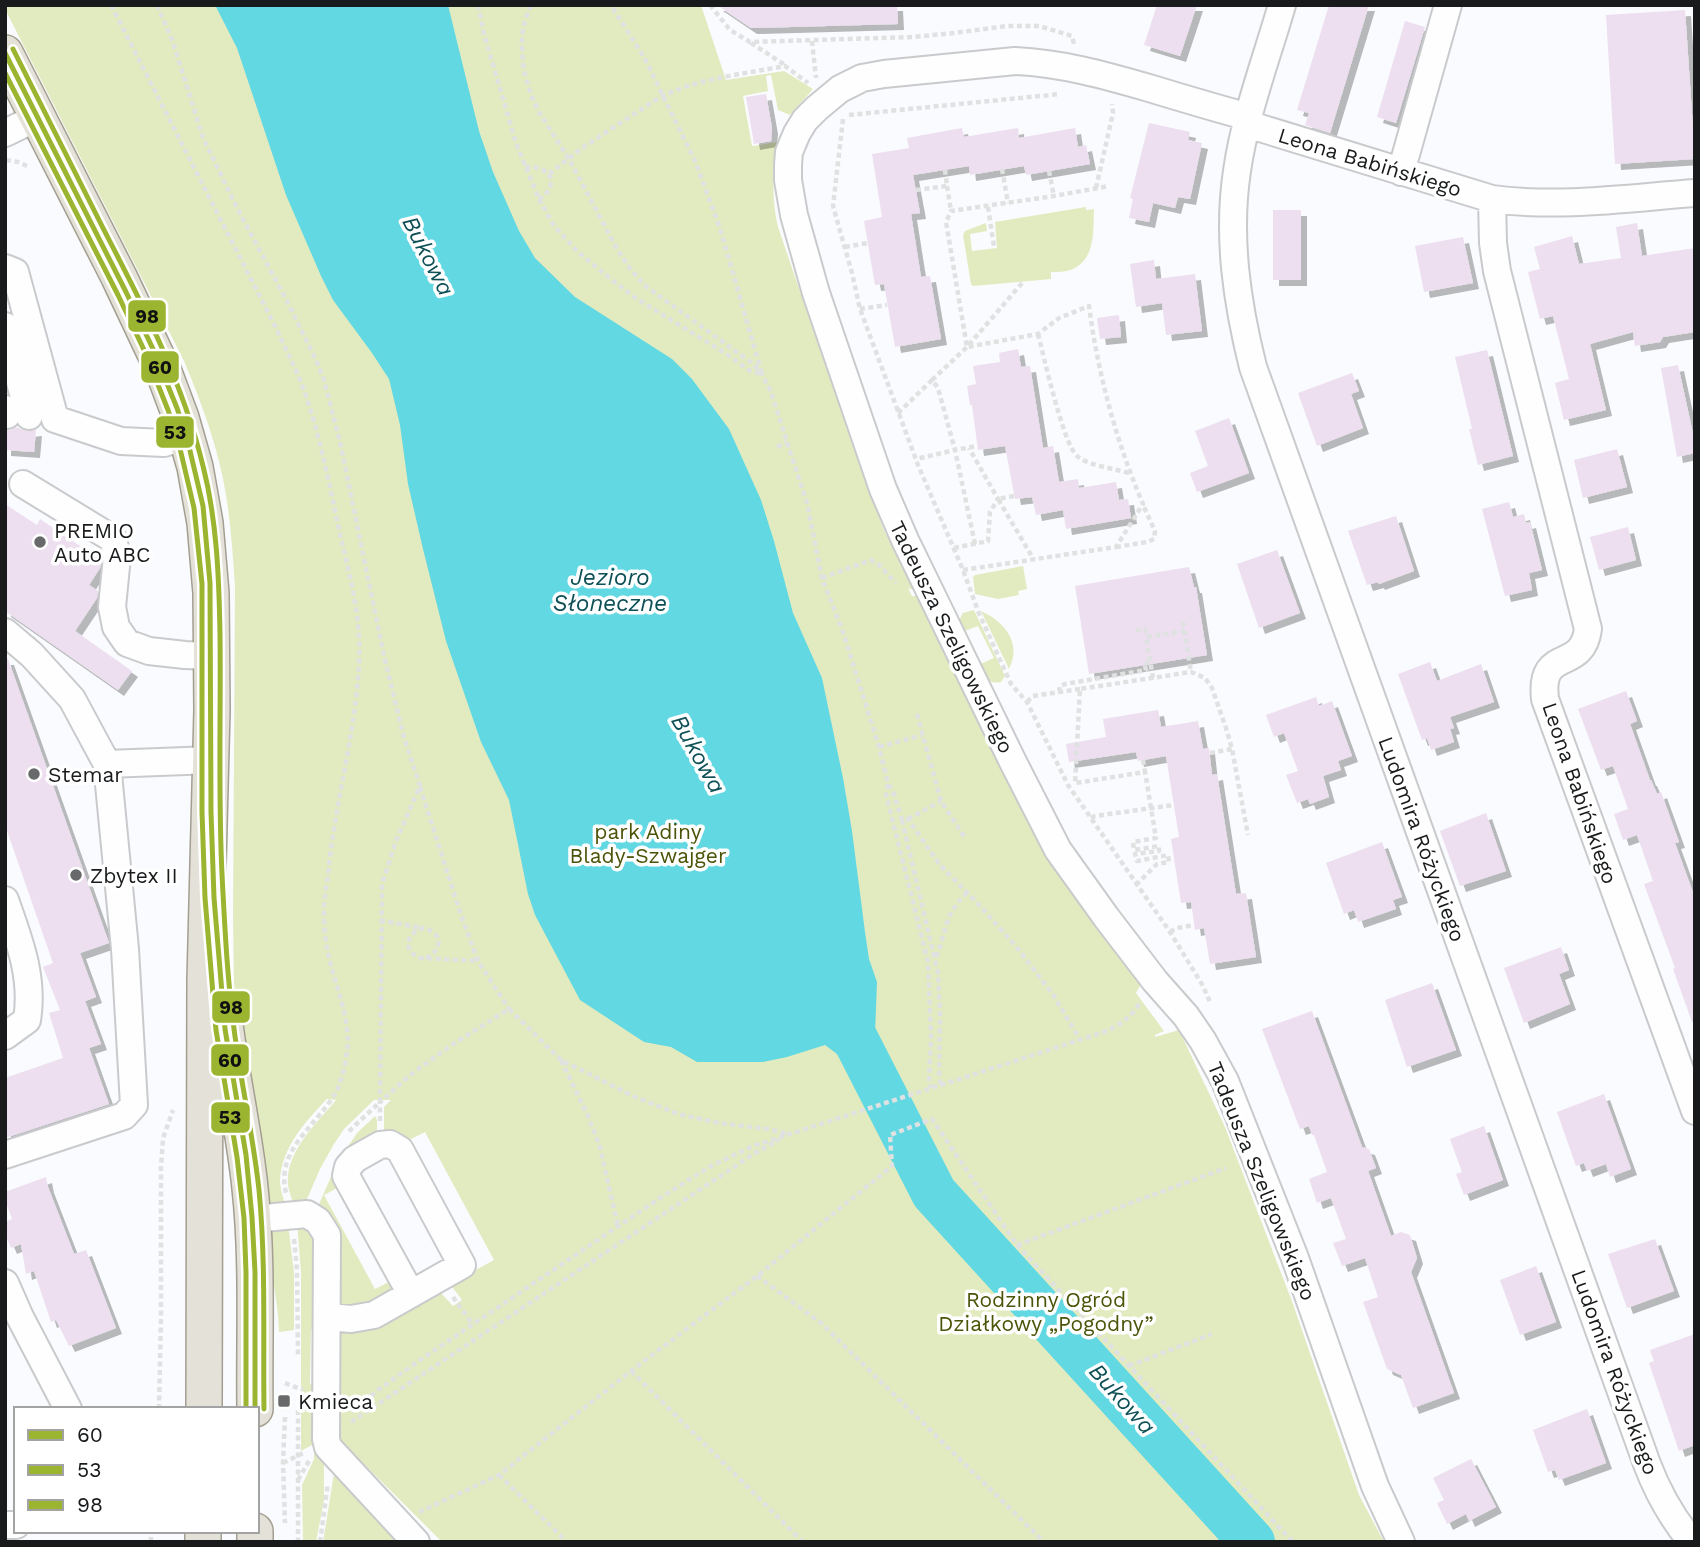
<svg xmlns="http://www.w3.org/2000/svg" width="1700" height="1547" viewBox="0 0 1700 1547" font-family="'Work Sans',sans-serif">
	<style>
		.green { fill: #e2ebbf }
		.water { fill: #62d8e3 }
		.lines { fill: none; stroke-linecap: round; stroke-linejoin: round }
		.river { stroke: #62d8e3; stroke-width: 46 }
		.building { fill: #eddfef; filter: url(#shadow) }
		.minor-casing { stroke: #c9cacc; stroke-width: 30 }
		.major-casing { stroke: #a39e90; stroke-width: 38 }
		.path { stroke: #e0e1e1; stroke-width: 4.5; stroke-dasharray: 5 3.5; stroke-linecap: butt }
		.minor { stroke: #fefeff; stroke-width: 26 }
		.major { stroke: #e4e1d9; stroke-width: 35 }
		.bus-1-casing { stroke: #fff; stroke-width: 10 }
		.bus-2-casing { stroke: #fff; stroke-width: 10 }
		.bus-3-casing { stroke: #fff; stroke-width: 10 }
		.bus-1 { stroke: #9bb530; stroke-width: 5 }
		.bus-2 { stroke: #9bb530; stroke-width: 5 }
		.bus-3 { stroke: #9bb530; stroke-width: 5 }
		.poi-dot { fill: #67696a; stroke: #fff; stroke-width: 2.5 }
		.labels { text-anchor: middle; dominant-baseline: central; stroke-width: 7; stroke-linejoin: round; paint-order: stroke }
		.street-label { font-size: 21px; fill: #181a1b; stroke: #fff }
		.poi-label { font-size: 21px; fill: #181a1b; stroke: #fff; text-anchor: start }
		.park-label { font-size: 21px; fill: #4b5307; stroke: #fff }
		.water-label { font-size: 23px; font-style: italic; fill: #0d5056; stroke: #fff }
		.line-badge { stroke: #fff; stroke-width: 2.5 }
		.pale-badge-label { font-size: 19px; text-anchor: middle; font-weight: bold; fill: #111 }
	</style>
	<defs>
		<filter id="shadow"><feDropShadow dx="6" dy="6" stdDeviation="0" flood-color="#0004"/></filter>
	</defs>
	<rect width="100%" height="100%" fill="#f9fbfe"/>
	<path class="green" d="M5,5H701L726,80L784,71L813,89L790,115L778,110L771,75L766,76L768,91L743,96L752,146L778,142C773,171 771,198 778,227L859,464L883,528L913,590L908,588L912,596H916C960,684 1000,774 1049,859C1075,903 1110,943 1141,984L1136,993L1164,1031L1155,1035V1037L1179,1030L1225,1127L1293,1304L1359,1495L1384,1542H442L346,1446L324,1461V1500L316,1542H303L302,1485L314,1459V1444L301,1451V1272L297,1223L314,1230L321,1321L311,1330L310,1383L312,1385L313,1366L333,1367L335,1336L340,1331L438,1290L453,1306L462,1300L450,1284L494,1260L425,1132L407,1141L384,1139V1107L391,1100H374L344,1129L334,1144L320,1169L304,1206H294C292,1199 289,1192 288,1185C285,1152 317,1123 336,1100L327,1099C305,1122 282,1147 280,1180C280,1190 284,1199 286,1208L280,1209L264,1198L240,1047L234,990L233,916L235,587C233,556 231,526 226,495C219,450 202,404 184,361L5,9Z
		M1086,207V210L1094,209C1093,230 1096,258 1073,269C1066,272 1058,272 1051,272V279L973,286L971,284L963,235L965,231L986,223L987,231L970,234L972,251L997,248L995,222Z
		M1023,566L1027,589L1018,591L1019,595L998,599L975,594L973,577L975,575Z
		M974,610L1005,676L1001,682C987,685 984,675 978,665L994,658L978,626L962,632C960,624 958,620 963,613Z
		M981,611C1005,622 1022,643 1009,669Z
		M375,1116L377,1120V1140L341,1186L324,1195L375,1289L393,1280L394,1288L390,1297L339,1310L316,1211L337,1163L357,1133Z
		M288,1224L294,1272V1330L279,1332C278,1299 270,1269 268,1237L274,1230Z
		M335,1467L400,1542H323Z"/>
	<path class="water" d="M215,5H448L479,131L493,172L519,231L535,258L575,297L672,359L692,379L729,429L761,500L774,541L793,613L822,678L843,778L852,831L865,932L869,959L877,982L875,1034L868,1047L876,1069L877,1076L871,1079H866L857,1064L837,1054L825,1045L787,1057L763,1062H697L671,1047L644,1042L580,1000L535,915L528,894L509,800L481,742L446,641L423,549L408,484L400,425L389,379L372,353L333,300L321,276L286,195L237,48Z"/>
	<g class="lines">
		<path class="river" d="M846,1021L934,1193L1252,1542"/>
	</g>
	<path class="building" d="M717,5H897L898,24L751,28Z
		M1157,5H1197L1180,56L1144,45Z
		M1329,5H1369L1330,133L1305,125L1309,113L1297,110Z
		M1685,10L1695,159L1615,164L1606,15Z
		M1405,21L1425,27L1396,123L1377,117Z
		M766,94L772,128L771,141L754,144L746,97Z
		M1149,123L1190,132L1188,140L1202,143L1190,199L1178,197L1175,208L1153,203L1149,222L1129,218L1133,199L1130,198Z
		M962,128L964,137L1018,128L1019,138L1075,128L1078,147L1086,145L1090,164L1026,175L1024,166L970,175L969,166L913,175L920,213L911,214L921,277L930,276L941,339L895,347L884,284L875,285L864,221L882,217L872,154L909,148L907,138Z
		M1273,210H1301V280H1273Z
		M1637,223L1642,256L1695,248V332L1663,337L1660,342L1635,346L1633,332L1590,344L1606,410L1564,420L1555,383L1569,379L1553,316L1540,319L1534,296L1528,272L1540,269L1534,247L1572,236L1579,264L1621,258L1616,227Z
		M1463,237L1473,283L1424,292L1415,246Z
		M1154,260L1156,279L1195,274L1202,331L1166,335L1162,303L1136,307L1130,264Z
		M1119,315L1121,337L1100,339L1097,318Z
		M1018,349L1021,367L1030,366L1043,448L1053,446L1059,482L1078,479L1079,488L1116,482L1119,500L1128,499L1131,518L1066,529L1063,510L1036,515L1032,497L1015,499L1005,446L978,450L972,405H970L967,386L976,384L973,366L1000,362L999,353Z
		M1487,350L1513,456L1478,465L1469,429H1472L1455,357Z
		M1678,365L1695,443V453L1677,457L1661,368Z
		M1352,373L1359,391L1351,394L1363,428L1317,446L1298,393Z
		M1229,418L1249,473L1197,492L1190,473L1208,466L1195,431Z
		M16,427L26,431L36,430L34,452L5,450V430H11Z
		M1617,449L1627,487L1583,498L1574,460Z
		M1509,502L1513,517L1524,514L1526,523L1530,522L1542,570L1529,573L1532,590L1505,596L1482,509Z
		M5,504L37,525L40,519L101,560L100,568L89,585L98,591L97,598L75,631L132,671L118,690L5,611Z
		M1396,516L1414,571L1379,584L1378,582L1367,585L1348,531Z
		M1628,527L1636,560L1599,570L1590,537Z
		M1277,550L1300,613L1259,628L1237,564Z
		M1189,567L1194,587H1196L1207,655L1089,674L1075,586Z
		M5,659H8L109,943L80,953L96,997L85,1001L101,1044L89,1048L109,1104L5,1138V1078L63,1058L49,1013L60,1010L43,967L53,963L5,825Z
		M1430,662L1437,681L1481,664L1494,702L1450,717L1454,728L1450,729L1454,742L1431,750L1427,738L1422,740L1398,674Z
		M1626,691L1637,721L1630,724L1650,780H1651L1657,794L1661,792L1679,842L1675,843L1695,898V1022H1692L1673,969L1675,968L1644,884L1653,881L1637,835L1623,840L1614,814L1628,809L1613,766L1601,770L1578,709Z
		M1316,697L1319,706L1332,701L1352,756L1338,761L1341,770L1323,776L1329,797L1310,804L1308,799L1297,803L1286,775L1298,771L1284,733L1274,737L1266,715Z
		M1158,710L1161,727L1198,721L1203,749L1209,748L1212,775L1217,774L1236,894L1246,893L1256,957L1210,964L1204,928L1195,930L1191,902L1181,903L1171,839L1179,837L1166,756L1138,761L1136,752L1069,762L1066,744L1106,737L1103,719Z
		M1486,813L1506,871L1460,886L1440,831Z
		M1382,842L1402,897L1393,900L1396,909L1358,922L1354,910L1344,914L1326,863Z
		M1561,947L1569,970L1559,974L1570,1004L1524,1023L1504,968Z
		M1432,983L1456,1050L1407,1067L1385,1000Z
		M1312,1011L1362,1147L1369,1149L1376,1168L1368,1171L1391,1236L1401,1232L1410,1235L1417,1258L1411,1272L1454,1393L1413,1408L1401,1375L1387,1369L1363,1302L1378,1297L1365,1258L1342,1266L1333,1243L1346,1239L1331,1198L1317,1203L1309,1179L1327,1172L1314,1135H1312L1309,1126L1300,1129L1262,1029Z
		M1604,1094L1631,1169L1610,1177L1606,1164L1587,1171L1584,1163L1576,1166L1557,1112Z
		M1484,1126L1503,1180L1464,1195L1456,1174L1462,1172L1450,1139Z
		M46,1177L48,1187L74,1254L86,1250L116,1328L69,1346L56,1320L51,1322L34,1271L26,1274L21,1244L11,1248L5,1234V1222L12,1219L5,1200V1192Z
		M1655,1239L1674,1291L1627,1308L1608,1254Z
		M1536,1266L1556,1322L1520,1335L1500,1280Z
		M1695,1334V1445L1679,1451L1649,1363L1654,1361L1650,1350Z
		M1587,1409L1606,1463L1559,1480L1555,1470L1548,1472L1533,1430Z
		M1471,1459L1496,1507L1469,1521L1466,1514L1447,1524L1437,1503L1444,1500L1433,1478Z"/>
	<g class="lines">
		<g class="minor-casing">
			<path id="minor" d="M1282,5C1266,60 1245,115 1237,171C1227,237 1237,303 1253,367L1647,1464C1658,1493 1672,1518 1692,1542
				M1249,117C1215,108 1182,98 1149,88C1104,75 1061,63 1015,61L884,74L862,78L840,89L817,108L805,120L797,133L789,152L788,165V180L794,215L816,293L883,489L905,540L1013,762L1058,850L1106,917L1155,981L1186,1016L1203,1041L1225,1081L1295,1258L1375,1486L1401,1542
				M1247,124L1492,199C1559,208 1628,198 1695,193
				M5,133L38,117
				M1401,172L1448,5
				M1492,199L1493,243L1497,271L1588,629C1582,674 1539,645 1545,699L1695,1111
				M5,268L15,272L55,419L121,441L164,443L186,436
				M5,326L29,416
				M5,409L7,415
				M23,484L113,539L117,556L112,607L116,627L127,643L149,651L185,655L212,656
				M5,632L32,655L72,699L107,764
				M5,900C19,940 34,977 27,1020L5,1036
				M5,1155L124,1116L134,1105L125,949L107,764L212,760
				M253,1219L307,1214L318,1221L327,1235L326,1439L328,1447L416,1542
				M5,1283L20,1317L68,1409
				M328,1317L351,1319L374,1315L462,1265L400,1150L390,1144L380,1145L355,1159L348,1167L346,1176L411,1294
				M5,1525H16"/>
		</g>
		<g class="major-casing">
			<path id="major" d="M5,53L119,277L163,370L181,418L195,467L205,523L211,593L212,710L205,981L204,1409
				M223,1007C229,1068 244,1128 250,1188C258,1261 254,1336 255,1409
				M203,1542V1531
				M255,1542V1531"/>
		</g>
		<path class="path" d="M111,5L278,332C286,350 295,367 302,385C320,433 329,484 340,534C350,577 362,620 359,665C355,732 337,797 329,864C328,879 324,896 324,911C324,925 325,940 328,953C334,983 352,1022 347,1052C345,1065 342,1080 336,1092C318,1125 275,1149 286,1193
			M157,5L173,42L203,138L238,210L288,303L316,360L324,380L340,442L384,656L403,734L420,786L396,841L382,884L380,1102L348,1132
			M478,5L484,34L516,143L539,199L554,226L579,253L617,284L637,299L725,353L750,371L762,374L720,228L695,161L645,59L611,5
			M531,5L525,20L522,35V52L524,71L531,95L540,114L569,159L617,249L629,267L644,285L752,363L762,374L771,392L787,442L807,503L822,578L844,635L879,747L888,783L894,794L902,820L908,819L940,865L981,907L1019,950L1054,996L1080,1040
			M710,5L730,30L750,42L913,37L954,33L1007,26H1039L1072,36L1074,44
			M812,41L816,78
			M751,43L785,65
			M849,115L1060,94
			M843,119L833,206L852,273L860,309L918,465L963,570L978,611L1011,684L1027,702L1068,785L1170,932L1203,986L1210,1002
			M6,160L18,162L27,166
			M525,167C551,165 561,185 539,199
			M1002,169L1008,203
			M1049,171L1054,196
			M549,174L582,148L654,101C690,79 744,74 785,66L808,83
			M947,186L951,211
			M1096,188L1113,113L1112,104
			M916,190L947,186L945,170
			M988,207L994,247
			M845,247L868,243
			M860,309L887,305
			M1038,334C1044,357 1063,443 1077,456C1086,465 1116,469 1129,473
			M932,380L967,347L1023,282
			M898,413L932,380L938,388L955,450L916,459
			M777,447L787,442
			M1014,496L998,499L1034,560
			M975,544L955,450L977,446
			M1116,547L1147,542L1154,539L1155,531L1143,505
			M954,548L988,541L990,512L998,499L969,448
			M963,570L1116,547L1143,504C1116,441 1098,374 1089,306L1059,318L1038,334L967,347L946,222L951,211L1054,196L1109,186
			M822,578L871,560L879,565L896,583
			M1183,622L1191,672
			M1136,630L1145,629L1146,637
			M1153,678L1146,637L1184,631
			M1060,692L1059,687L1065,684L1146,670L1144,663L1151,662
			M1027,702L1033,696L1080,689
			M917,714L941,801L965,838
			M879,747L922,735
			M1210,753L1232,749
			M1143,760L1145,772L1075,783L1080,689L1191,672L1205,678L1212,688L1226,728L1232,749L1248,835
			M888,784L886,794L928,962L931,1038L929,1078L931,1088
			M420,787L461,915L478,961L509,1009
			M1091,818L1095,816L1174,805
			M908,819L941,801
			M902,820L938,973L940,1013L939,1077L941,1085
			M1136,885L1157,864L1169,862L1168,855L1137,861L1135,854L1159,851V846L1134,850L1133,842L1156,838L1145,772
			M380,920L422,928
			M1170,932L1177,928L1194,925
			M936,957C948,929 942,917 967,893
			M426,958C444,949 442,932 423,928C404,934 403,952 421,958L478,961
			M561,1060L588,1116L600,1147L618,1227
			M380,1121V1102L410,1075L453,1044L509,1009L561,1060L633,1096L678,1114L719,1123L768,1129L788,1134
			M294,1239L297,1270L298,1356
			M1017,1245L1226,1168
			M757,1276L821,1323L1044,1542
			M453,1297L473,1325
			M1129,1366L1212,1334
			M631,1371L803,1542
			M285,1383L303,1390
			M159,1409L161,1317V1168L163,1138L173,1110
			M298,1410V1542
			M351,1412L378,1390L420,1360L663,1196L711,1166L753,1146L1104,1032C1120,1025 1131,1018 1141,1001
			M285,1417L283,1463L285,1523
			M351,1422L755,1153L779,1140
			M283,1463L305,1452
			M499,1475L567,1542
			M298,1480L309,1461
			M419,1512L499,1475L631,1371L757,1276L892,1166L890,1135L932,1119L1017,1245L1293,1542
			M151,1542V1531
			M320,1542L328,1483"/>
		<use href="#minor" class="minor"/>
		<use href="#major" class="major"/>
		<g class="bus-1-casing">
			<path id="bus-1" d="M5,53L126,292L153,349L177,408L187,438L203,506L210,583L211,812L214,898L225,1029L246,1155L252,1217L255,1272V1409"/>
		</g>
		<g class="bus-2-casing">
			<path id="bus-2" d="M5,73L118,295L145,352L168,410L178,440L194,508L202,584V812L205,898L216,1030L237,1157L244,1218L246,1272V1409"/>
		</g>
		<g class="bus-3-casing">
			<path id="bus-3" d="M13,49C44,110 74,171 105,232C144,307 183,383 203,466C217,521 219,578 220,634C221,714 218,794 222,874C225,933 228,992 237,1050C244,1097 254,1143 259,1190C266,1263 263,1336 264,1409"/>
		</g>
		<use href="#bus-1" class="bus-1"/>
		<use href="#bus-2" class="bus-2"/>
		<use href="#bus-3" class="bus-3"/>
	</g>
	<g class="poi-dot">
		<circle cx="40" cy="542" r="7"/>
		<circle cx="34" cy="774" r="7"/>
		<circle cx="76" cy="875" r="7"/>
		<rect x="277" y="1394" width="14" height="14" rx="3.5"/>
	</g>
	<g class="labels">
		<g class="street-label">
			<text transform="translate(1370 162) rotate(17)">Leona Babińskiego</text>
			<text transform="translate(952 637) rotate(64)">Tadeusza Szeligowskiego</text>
			<text transform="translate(1580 793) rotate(71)">Leona Babińskiego</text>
			<text transform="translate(1422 839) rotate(70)">Ludomira Różyckiego</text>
			<text transform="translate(1262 1181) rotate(68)">Tadeusza Szeligowskiego</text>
			<text transform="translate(1615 1372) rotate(70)">Ludomira Różyckiego</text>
		</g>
		<g class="poi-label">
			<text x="54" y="530">PREMIO<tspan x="54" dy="24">Auto ABC</tspan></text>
			<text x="48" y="774">Stemar</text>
			<text x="90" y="875">Zbytex II</text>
			<text x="298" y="1401">Kmieca</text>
		</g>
		<g class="park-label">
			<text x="648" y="831">park Adiny<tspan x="648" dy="24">Blady-Szwajger</tspan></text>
			<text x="1046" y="1299">Rodzinny Ogród<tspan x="1046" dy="24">Działkowy „Pogodny”</tspan></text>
		</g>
		<g class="water-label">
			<text transform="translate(428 256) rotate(63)">Bukowa</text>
			<text x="610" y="577">Jezioro<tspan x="610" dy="26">Słoneczne</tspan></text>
			<text transform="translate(698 754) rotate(61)">Bukowa</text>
			<text transform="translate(1122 1399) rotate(48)">Bukowa</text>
		</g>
	</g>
	<g class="line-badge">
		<rect x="127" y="299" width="40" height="34" rx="7" fill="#9bb530"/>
		<rect x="140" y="350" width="40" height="34" rx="7" fill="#9bb530"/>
		<rect x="155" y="415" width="40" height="34" rx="7" fill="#9bb530"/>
		<rect x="211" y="990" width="40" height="34" rx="7" fill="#9bb530"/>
		<rect x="210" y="1043" width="40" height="34" rx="7" fill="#9bb530"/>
		<rect x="210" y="1101" width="41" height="33" rx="7" fill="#9bb530"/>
	</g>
	<g class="pale-badge-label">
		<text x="147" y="323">98</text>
		<text x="160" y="374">60</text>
		<text x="175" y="439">53</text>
		<text x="231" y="1014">98</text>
		<text x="230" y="1067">60</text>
		<text x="230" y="1124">53</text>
	</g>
	<rect width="1700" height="1547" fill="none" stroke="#181a1b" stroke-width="14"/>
	<rect x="14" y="1407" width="245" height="126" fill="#ffffff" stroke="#a3a3a4" stroke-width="2"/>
	<rect x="28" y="1430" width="35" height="10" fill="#9bb530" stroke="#a3a3a4" stroke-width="2"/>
	<text x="77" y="1442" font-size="21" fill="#181a1b">60</text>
	<rect x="28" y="1465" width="35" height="10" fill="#9bb530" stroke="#a3a3a4" stroke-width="2"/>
	<text x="77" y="1477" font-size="21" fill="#181a1b">53</text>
	<rect x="28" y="1500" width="35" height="10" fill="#9bb530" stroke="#a3a3a4" stroke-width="2"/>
	<text x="77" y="1512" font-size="21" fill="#181a1b">98</text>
</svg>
